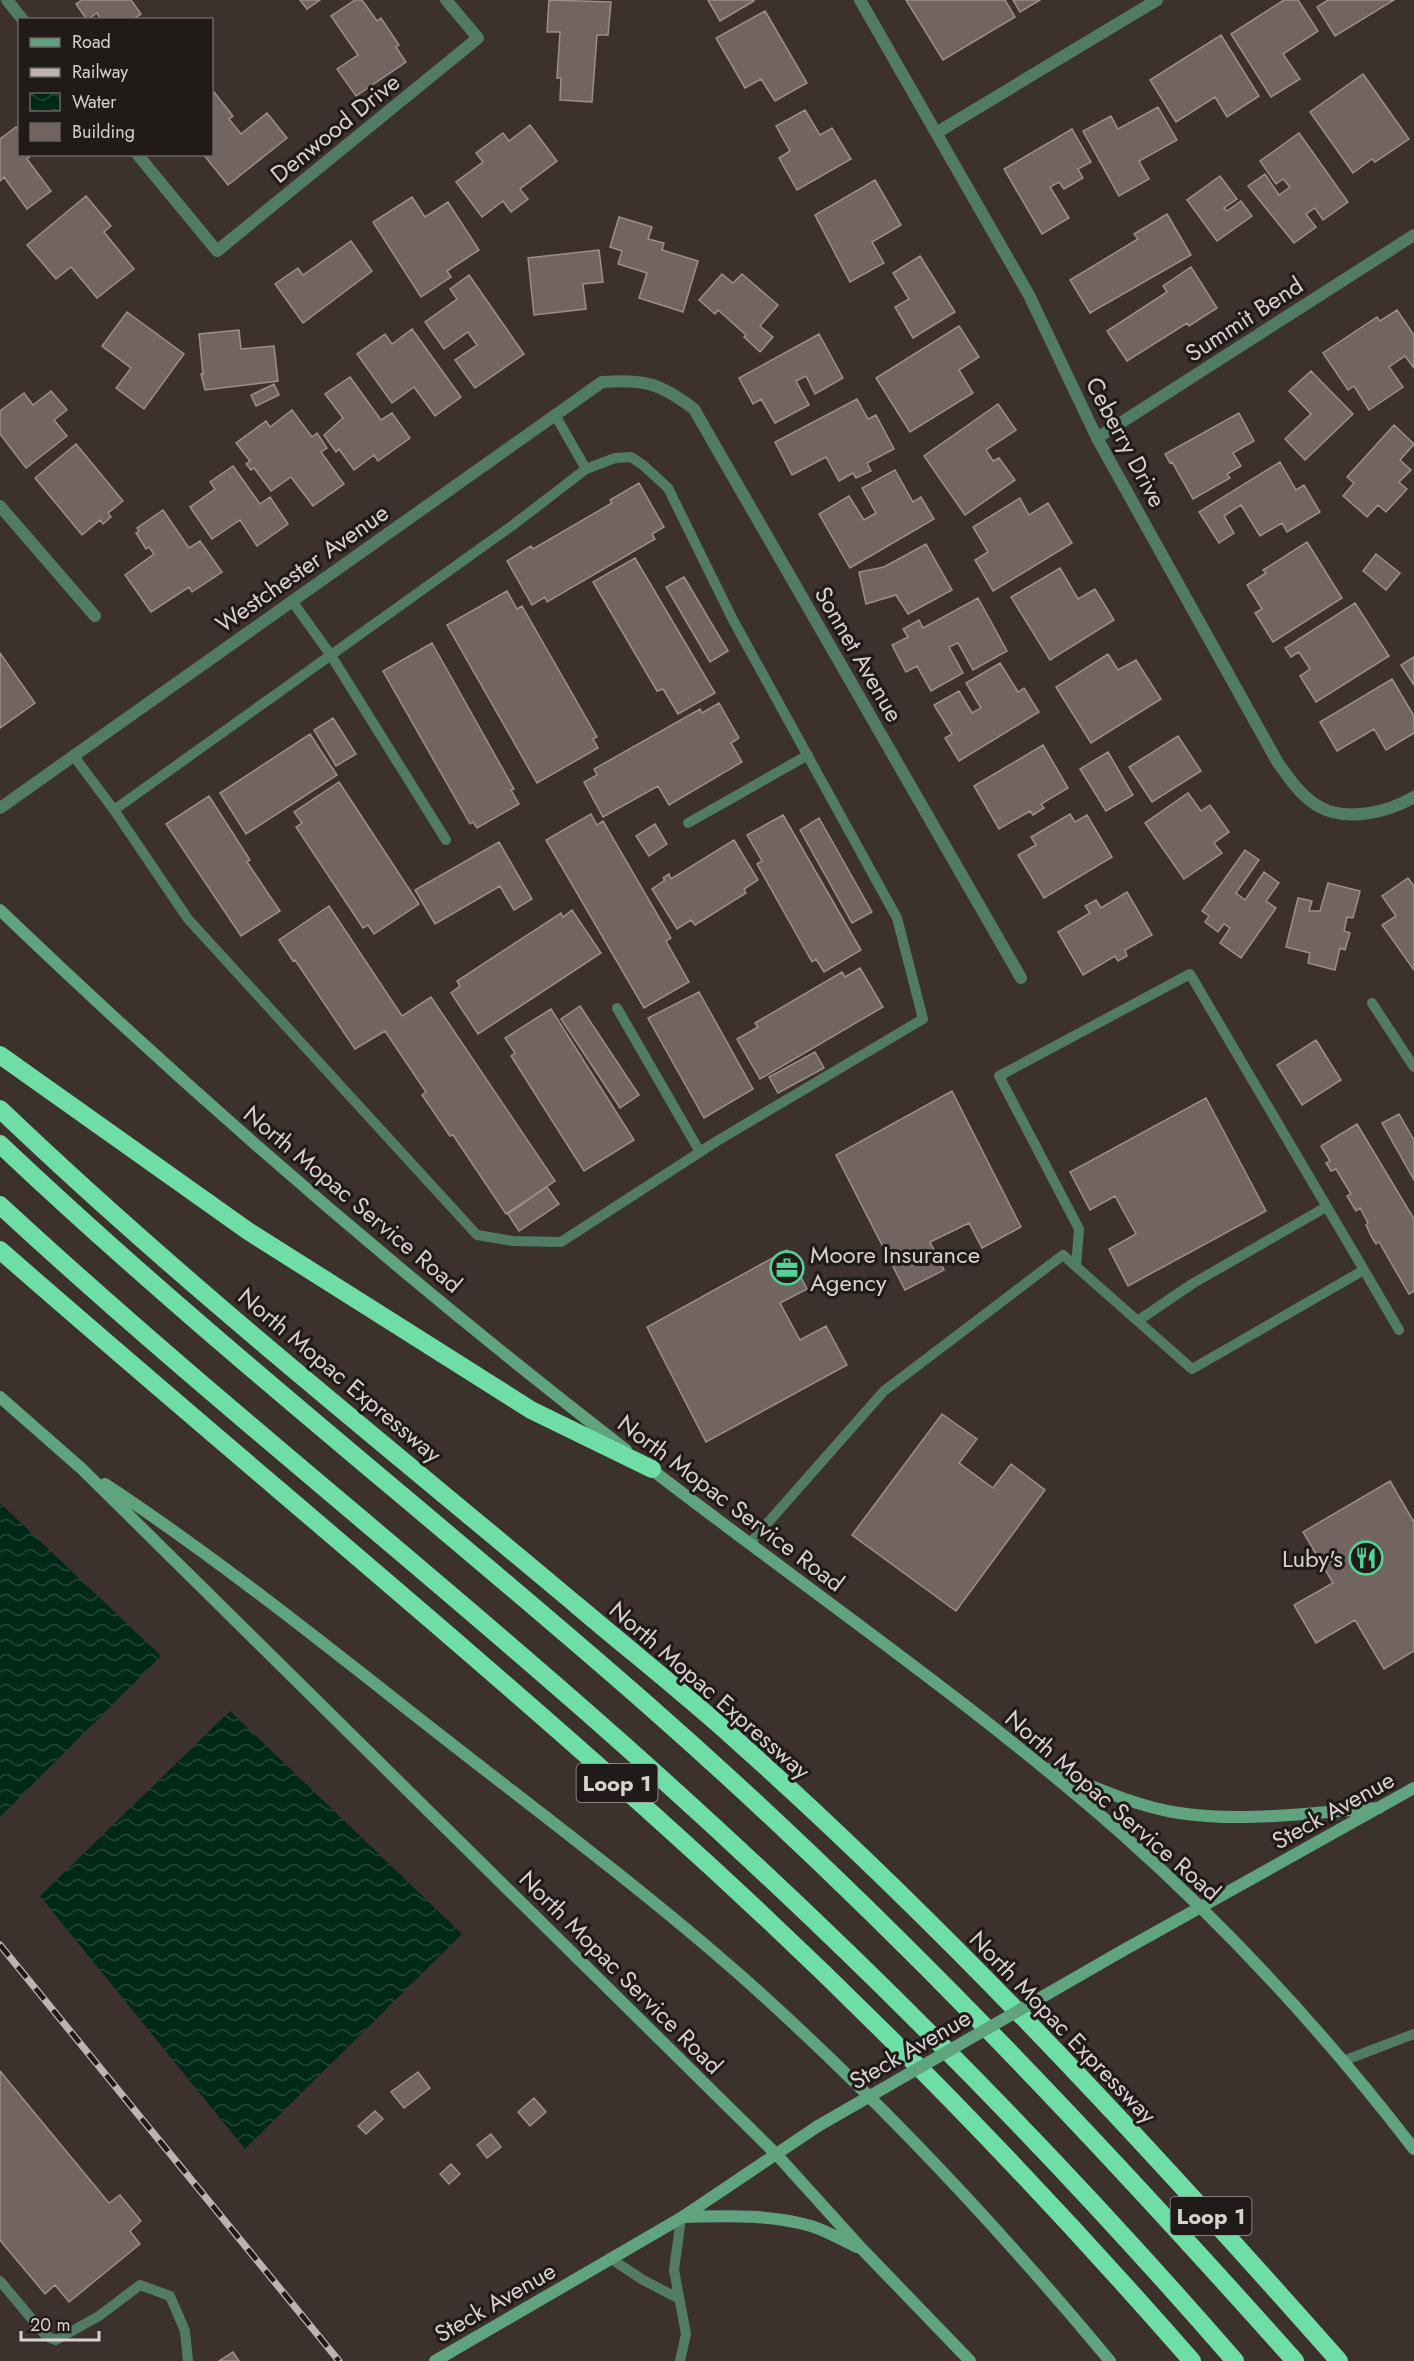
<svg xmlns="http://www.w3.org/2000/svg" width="1414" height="2361" viewBox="0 0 1414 2361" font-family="Jost,sans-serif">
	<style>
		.water { fill: url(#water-waves) }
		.building { fill: #726561; stroke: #9c8e8a; stroke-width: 1.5 }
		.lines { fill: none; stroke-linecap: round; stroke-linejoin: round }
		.lane { stroke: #527b65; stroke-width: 10 }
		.street { stroke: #527b65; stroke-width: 12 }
		.secondary { stroke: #5fa37f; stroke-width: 12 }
		.highway { stroke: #6edda6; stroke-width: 18 }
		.rail-casing { stroke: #bdb4b2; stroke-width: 7 }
		.rail { stroke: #201a19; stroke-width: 4.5; stroke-dasharray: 14; stroke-linecap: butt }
		.secondary-bridge { stroke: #5fa37f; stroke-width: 12 }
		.labels { text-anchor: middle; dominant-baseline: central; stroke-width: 6; stroke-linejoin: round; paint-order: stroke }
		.shield { fill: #201a19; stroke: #a29a98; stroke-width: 1.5 }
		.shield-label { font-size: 22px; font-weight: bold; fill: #d9d1cf }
		.street-label { font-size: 24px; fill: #d9d1cf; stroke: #201a19 }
		.poi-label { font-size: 24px; fill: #d9d1cf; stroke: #201a19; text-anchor: start }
	</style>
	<defs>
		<pattern id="water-waves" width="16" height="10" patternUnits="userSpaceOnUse" patternTransform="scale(1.5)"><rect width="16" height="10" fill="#012918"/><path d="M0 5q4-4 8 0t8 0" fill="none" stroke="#254739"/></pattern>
	</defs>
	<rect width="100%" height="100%" fill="#3d312e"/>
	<path class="water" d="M0,1503L161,1656L0,1817Z
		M230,1711L462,1934L245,2149L40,1896Z"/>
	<path class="building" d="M82,0H131L141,14L132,20H101L97,13L87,20L76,4Z
		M300,0H320L307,9Z
		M355,0H362L377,21L381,18L399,45L396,47L406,62L356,96L337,69L358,55L331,16Z
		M549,0L611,2L608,35H597L592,102L560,100L561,78H557L560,32H547Z
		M708,0H754V1L720,21Z
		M906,0H1005L1015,17L943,60Z
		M1013,0H1040L1020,12Z
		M1284,0H1298L1318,31L1283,54L1300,79L1271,97L1231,34Z
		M1328,0H1394L1335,36L1317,7Z
		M765,11L807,83L775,101L761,79L745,88L716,38Z
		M1221,35L1259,96L1227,117L1215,97L1176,122L1150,80Z
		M1363,74L1409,139L1375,162L1372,159L1353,173L1310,112Z
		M214,92L233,116L229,119L241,134L267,113L287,138L228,185L203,154H212V94Z
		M1158,107L1177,140L1139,161L1149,179L1119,196L1083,131L1111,116L1118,129Z
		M805,110L820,135L832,128L851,159L797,190L779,158L790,151L776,126Z
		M530,125L557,161L520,189L528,199L511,212L503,201L482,217L456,182L483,162L476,153L503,133L509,141Z
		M16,127L20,131V154H33L27,159L51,191L27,209L4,177L0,181V139Z
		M1072,129L1091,162L1078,169L1083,178L1064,189L1059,182L1050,187L1069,218L1042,234L1004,169Z
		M1299,133L1348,202L1323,220L1315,208L1306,214L1316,227L1294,243L1248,186L1265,174L1279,195L1290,187L1283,179L1276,184L1260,161Z
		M1220,176L1237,199L1224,208L1227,211L1241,201L1252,216L1217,241L1187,200Z
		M875,180L901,225L872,242L884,263L850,282L815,215Z
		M86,196L111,226L104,232L134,269L97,298L71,267L56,279L27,245Z
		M412,197L425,217L448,202L479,250L447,271L451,277L421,297L373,222Z
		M1167,214L1191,255L1090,313L1070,280L1138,239L1134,234Z
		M619,217L652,227L648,239L664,243L662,250L698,261L683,312L639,298L647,273L618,264L622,251L610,247Z
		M351,241L372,271L303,323L275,284L298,268L303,275Z
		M599,250L603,282L583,284L586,309L534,315L528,258Z
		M920,256L955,312L913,338L895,307L909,299L893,273Z
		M1191,267L1217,308L1189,326L1187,323L1127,361L1107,331L1167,292L1163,286Z
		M722,274L733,283L742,274L778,305L760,326L773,337L760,352L744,337L746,335L718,310L715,314L699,300Z
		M469,275L524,354L475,388L455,360L477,345L468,332L444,349L425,322L457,299L450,289Z
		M1397,310L1414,335V368L1405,356L1389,367L1403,387L1369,410L1354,386L1348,390L1323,353L1377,317L1380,321Z
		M127,312L184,354L144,409L116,388L131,368L102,346Z
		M959,326L979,357L959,370L973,393L910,432L876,378Z
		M412,329L461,397L435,416L414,387L392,403L357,354L385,334L392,344Z
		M239,330L241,349L274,346L278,381L205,390L201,374H203L199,334Z
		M819,334L843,378L815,394L806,376L796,381L809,405L775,423L761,399L753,404L739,378Z
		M1311,371L1353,414L1305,460L1285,439L1311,414L1289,391Z
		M350,377L381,420L392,413L410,438L378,461L374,455L354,470L339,449L336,452L324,435L343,418L325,394Z
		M274,384L279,395L256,406L251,395Z
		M51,391L67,410L54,420L67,436L26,468L0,434V411L24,393L33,405Z
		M857,399L868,419L876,415L894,449L867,463L871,471L856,478L853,473L839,481L826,457L792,475L775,442Z
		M998,404L1016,430L986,450L993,461L999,458L1015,480L965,515L924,456Z
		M292,410L312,437L317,433L327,448L321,452L344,484L313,506L291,477L271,491L254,468L251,470L246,464L250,461L236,443L266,421L270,427Z
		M1239,413L1254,441L1233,453L1241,466L1227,474L1230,478L1193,499L1172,462L1170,463L1165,454Z
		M1394,425L1414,444L1400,460L1411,470L1399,482L1407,489L1386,512L1378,505L1367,517L1343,496L1354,483L1347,477Z
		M76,444L123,501L108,513L111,517L103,524L100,520L82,535L35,478Z
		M1280,462L1296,490L1304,485L1320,512L1287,532L1282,523L1260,536L1241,505L1224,516L1234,533L1219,543L1199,512Z
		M233,466L260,504L270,497L288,524L257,546L240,520L212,539L190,507L215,489L210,482Z
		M895,470L913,502L921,497L934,519L850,568L819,514L849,496L864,520L876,513L862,488Z
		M639,483L664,527L652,534L655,539L547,602L545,597L532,605L507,561L531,546L533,549L612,503L610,500Z
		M1020,498L1029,515L1048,503L1072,543L993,591L975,560L988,552L973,527Z
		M163,510L189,548L200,541L222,572L192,592L189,587L151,612L125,575L154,554L149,547L146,549L136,533L139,531L137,528Z
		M1307,542L1342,598L1273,642L1255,613L1262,609L1247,585L1266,573L1263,570Z
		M926,544L952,590L908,614L896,595L866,604L859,572L884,567Z
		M1376,554L1400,573L1386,590L1363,571Z
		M635,558L715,693L678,714L663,689L657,691L593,582Z
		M1060,568L1078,599L1095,589L1114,620L1050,660L1011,597Z
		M684,577L728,651L710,662L666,587Z
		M507,591L517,609L522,606L597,737L593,739L598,748L537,783L447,625Z
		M978,598L1007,651L973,670L958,643L949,647L963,673L931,691L917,666L906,672L892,645L908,637L903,629L919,620L923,628Z
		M1355,603L1389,656L1316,702L1300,676L1310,669L1299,652L1291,657L1285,648Z
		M432,643L514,789L511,790L519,804L477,828L473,822L470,824L383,671Z
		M0,653L35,703L0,728Z
		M1108,654L1118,670L1136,660L1161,699L1091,743L1056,687Z
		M1414,657V685L1401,665Z
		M1000,663L1018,692L1024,688L1039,712L959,761L945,738L952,734L934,705L959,691L972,713L981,708L966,683Z
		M1392,679L1414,716V733L1386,750L1374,729L1337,751L1320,722Z
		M719,703L739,738L731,743L742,762L669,805L658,786L603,817L584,782L597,775L594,769L700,709L702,713Z
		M333,718L356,754L336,766L314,730Z
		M310,734L337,775L246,834L220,793Z
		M1178,736L1201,771L1152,802L1129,767Z
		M1043,745L1068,788L1041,804L1044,808L1033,815L1030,811L999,829L974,786Z
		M1108,752L1133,795L1106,811L1080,769Z
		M339,782L419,904L374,934L368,925L363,928L296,827L302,823L294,812Z
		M1188,793L1201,811L1210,805L1229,832L1214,843L1222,853L1184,879L1145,823Z
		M209,796L250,860L247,862L280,911L241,936L166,824Z
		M591,814L597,825L603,821L671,938L666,941L689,982L644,1008L546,840Z
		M1070,814L1075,822L1087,815L1112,857L1044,898L1018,855L1036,845L1031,837Z
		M783,815L861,950L824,972L816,959L812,962L757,864L762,861L747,835Z
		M819,818L872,912L852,923L800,830Z
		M655,824L667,844L649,856L636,836Z
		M734,840L758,880L744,889L746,893L695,925L691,920L677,929L652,889L665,880L663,878L669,874L671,879Z
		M499,842L532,899L514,910L500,886L435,924L415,890Z
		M1245,850L1259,860L1236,893L1245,900L1264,872L1279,883L1266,901L1276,908L1241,958L1220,943L1230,928L1224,924L1218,932L1205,922L1209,916L1202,911Z
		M1408,878L1414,886V970L1382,925L1396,916L1382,896Z
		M1328,883L1360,891L1353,918L1347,917L1344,931L1350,933L1345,950L1340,948L1335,970L1308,963L1310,953L1286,947L1298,898L1312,901L1309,911H1320Z
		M1127,892L1152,935L1125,950L1127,956L1118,961L1115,956L1083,975L1058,932L1090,913L1085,906L1096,900L1101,908Z
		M329,906L402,1016L431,997L555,1181L506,1214L453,1135L450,1136L422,1095L426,1092L385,1031L355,1049L295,960L293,961L279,940Z
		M572,910L601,953L478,1034L451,993L460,986L457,981L561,913L563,917Z
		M860,968L883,1007L760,1079L737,1039L758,1027L755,1023L842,972L845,977Z
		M699,992L753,1089L704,1118L648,1018Z
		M580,1006L639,1095L620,1108L561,1019Z
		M551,1009L634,1140L584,1171L511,1056L515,1053L505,1038Z
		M1316,1040L1341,1080L1302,1105L1277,1065Z
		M815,1052L824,1068L778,1093L769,1077Z
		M952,1091L1021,1227L982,1248L969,1223L930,1242L944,1270L905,1290L836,1155Z
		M1206,1098L1266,1211L1128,1286L1109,1249L1136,1234L1115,1196L1090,1210L1070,1172Z
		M1399,1114L1414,1140V1180L1382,1123Z
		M1357,1124L1414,1219V1291L1409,1294L1379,1242L1376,1244L1371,1236L1366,1225L1368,1223L1360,1208L1356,1211L1347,1196L1351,1194L1336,1169L1331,1171L1326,1163L1330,1161L1321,1146Z
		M547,1187L559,1204L519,1231L508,1214Z
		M787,1250L807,1289L780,1303L800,1340L826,1326L847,1365L706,1442L647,1327Z
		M942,1414L977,1439L959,1463L993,1488L1011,1464L1045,1490L956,1611L852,1535Z
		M1390,1481L1414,1522V1651L1384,1669L1355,1620L1316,1643L1294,1605L1333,1583L1303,1532Z
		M0,2071L109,2203L120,2195L141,2221L130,2231L140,2244L69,2302L55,2285L45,2294L0,2240Z
		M418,2072L430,2088L404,2108L391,2092Z
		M534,2098L546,2112L530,2126L518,2112Z
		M375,2111L383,2119L366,2134L358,2126Z
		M491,2134L501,2147L487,2158L477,2145Z
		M451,2164L460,2174L449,2184L440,2174Z
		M233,2352L239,2361H219Z"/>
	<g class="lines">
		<path class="lane" d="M555,415L586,469
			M292,601L330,654L446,840
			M73,755L114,810L513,525L586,469L615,458L631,457L643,465L668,488L733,620L897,918L923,1019L717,1141L561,1242L513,1241L477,1235L188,919L114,810
			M688,823L808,755
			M1372,1003L1414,1067
			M617,1008L700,1152
			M1076,1266L1079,1229L999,1076L1190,974L1364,1270
			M1139,1320L1192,1284L1326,1207
			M750,1543L884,1391L1063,1255L1192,1369L1364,1270L1399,1330
			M1343,2061L1414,2034
			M610,2258L643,2280L678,2298
			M0,2281L46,2336L56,2340L99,2316L140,2285L170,2296L185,2331L188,2361
			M680,2361L686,2334L674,2270L681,2218"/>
		<path class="street" d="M7,0L23,20
			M860,0L1029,295L1097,438L1278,763C1290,779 1302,798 1320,807C1347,822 1389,812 1414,797
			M936,133L1157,0
			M137,154L217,251L478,38L446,0
			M1097,438L1414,235
			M0,506L95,616
			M0,808L602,382C644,379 660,383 694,409L1021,978"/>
		<path class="secondary" d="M0,910C199,1101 408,1281 626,1450
			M0,1397L82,1469L777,2155L862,2249L970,2361
			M647,1466C805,1588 972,1702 1122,1834C1229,1929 1327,2036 1414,2149
			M105,1484C223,1562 333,1651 444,1738C550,1821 658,1901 758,1991C884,2105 1001,2230 1110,2361
			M1050,1769C1092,1786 1134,1806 1179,1813C1244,1823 1314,1812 1379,1808
			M1122,1951L1414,1788
			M682,2217C726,2216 769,2214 811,2226C827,2231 842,2240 857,2247
			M435,2361L681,2218L818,2126"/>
		<path class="highway" d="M0,1055L248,1231L531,1410L652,1469
			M0,1109C184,1285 385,1444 580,1608C632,1652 685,1694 735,1739C951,1932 1147,2144 1339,2361
			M0,1144C208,1341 434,1517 649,1706C880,1909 1091,2132 1295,2361
			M0,1205C202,1392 419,1562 624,1745C841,1938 1045,2142 1235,2361
			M0,1250C218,1441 442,1625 657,1818C846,1987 1025,2170 1192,2361"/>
		<g class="rail-casing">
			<path id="rail" d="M0,1945L339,2361"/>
		</g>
		<use href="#rail" class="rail"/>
		<path class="secondary-bridge" d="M818,2126L1122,1951"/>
	</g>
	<defs>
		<g id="office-ring" transform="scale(1.725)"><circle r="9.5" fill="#201a19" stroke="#51d397" stroke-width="1.5"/><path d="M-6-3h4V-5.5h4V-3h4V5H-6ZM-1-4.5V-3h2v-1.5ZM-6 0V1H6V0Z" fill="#51d397"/></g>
		<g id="restaurant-ring" transform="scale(1.725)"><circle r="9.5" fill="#201a19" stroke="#51d397" stroke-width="1.5"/><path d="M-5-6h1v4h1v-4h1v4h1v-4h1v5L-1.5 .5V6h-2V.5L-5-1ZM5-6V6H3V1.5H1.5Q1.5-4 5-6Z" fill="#51d397"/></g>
	</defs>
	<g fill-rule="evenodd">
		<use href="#office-ring" x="787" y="1268"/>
		<use href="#restaurant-ring" x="1366" y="1558"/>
	</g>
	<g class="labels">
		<g class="shield">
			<rect x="576.5" y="1764" width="81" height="38" rx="4.5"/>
			<rect x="1170.5" y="2197" width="81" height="38" rx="4.5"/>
		</g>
		<g class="shield-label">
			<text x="617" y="1783">Loop 1</text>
			<text x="1211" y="2216">Loop 1</text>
		</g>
		<g class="street-label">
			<text transform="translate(335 128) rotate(-39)">Denwood Drive</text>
			<text transform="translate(1244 319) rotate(-33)">Summit Bend</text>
			<text transform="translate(1126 442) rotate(62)">Ceberry Drive</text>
			<text transform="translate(302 568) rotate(-35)">Westchester Avenue</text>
			<text transform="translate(859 654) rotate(60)">Sonnet Avenue</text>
			<text transform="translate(353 1199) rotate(40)">North Mopac Service Road</text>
			<text transform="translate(340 1375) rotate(40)">North Mopac Expressway</text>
			<text transform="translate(731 1503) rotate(37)">North Mopac Service Road</text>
			<text transform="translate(710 1690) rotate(41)">North Mopac Expressway</text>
			<text transform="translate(1113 1805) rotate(41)">North Mopac Service Road</text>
			<text transform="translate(1333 1810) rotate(-29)">Steck Avenue</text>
			<text transform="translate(621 1972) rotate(45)">North Mopac Service Road</text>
			<text transform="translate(1063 2027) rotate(46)">North Mopac Expressway</text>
			<text transform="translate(910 2049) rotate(-30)">Steck Avenue</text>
			<text transform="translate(495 2302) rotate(-30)">Steck Avenue</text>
		</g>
		<g class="poi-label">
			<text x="810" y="1254">Moore Insurance<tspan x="810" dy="28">Agency</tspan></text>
			<text x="1343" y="1558" text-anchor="end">Luby's</text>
		</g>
	</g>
	<rect x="18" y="18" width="195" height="138" fill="#201a19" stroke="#6a6362" stroke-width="1.5"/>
	<rect x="30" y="38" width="30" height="9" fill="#5fa37f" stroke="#6a6362" stroke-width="1.5"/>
	<text x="72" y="48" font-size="18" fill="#d9d1cf">Road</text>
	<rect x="30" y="68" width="30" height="9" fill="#bdb4b2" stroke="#6a6362" stroke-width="1.5"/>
	<text x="72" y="78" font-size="18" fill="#d9d1cf">Railway</text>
	<rect x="30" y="93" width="30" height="18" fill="url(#water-waves)" stroke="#6a6362" stroke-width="1.5"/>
	<text x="72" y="108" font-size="18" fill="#d9d1cf">Water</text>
	<rect x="30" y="123" width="30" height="18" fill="#726561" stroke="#6a6362" stroke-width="1.5"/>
	<text x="72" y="138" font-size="18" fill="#d9d1cf">Building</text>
	<path d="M21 2331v9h78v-9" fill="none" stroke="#d9d1cf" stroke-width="3"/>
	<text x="30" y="2331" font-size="18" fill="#d9d1cf" stroke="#201a19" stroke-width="4.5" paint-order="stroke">20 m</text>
</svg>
